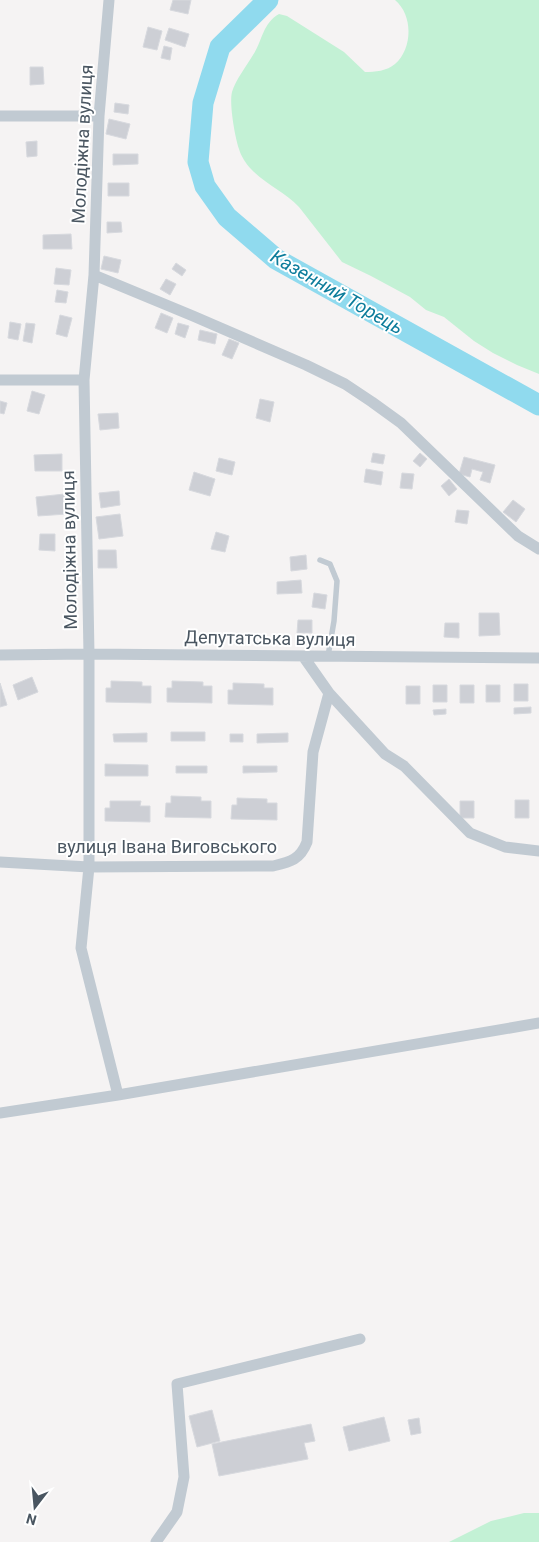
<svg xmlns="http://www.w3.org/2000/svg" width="539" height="1542" viewBox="0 0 539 1542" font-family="Roboto,sans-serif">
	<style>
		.green { fill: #c3f1d5 }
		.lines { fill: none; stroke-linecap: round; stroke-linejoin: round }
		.river { stroke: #90daee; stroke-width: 21 }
		.building { fill: #cdcfd5; stroke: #d7d9de }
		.lane { stroke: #c1cad2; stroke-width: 5.5 }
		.street { stroke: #c1cad2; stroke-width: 11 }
		.labels { text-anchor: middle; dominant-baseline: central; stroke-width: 4; stroke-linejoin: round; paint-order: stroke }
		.street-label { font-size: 18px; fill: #4a5661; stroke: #fff }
		.water-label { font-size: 19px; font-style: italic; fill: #0c7c9b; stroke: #fff }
	</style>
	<rect width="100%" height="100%" fill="#f5f3f3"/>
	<path class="green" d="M395,0H539V374L517,365L493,353L474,341L444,317L426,310L410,297L371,276L342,262L299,207C285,192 265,184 251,169C246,164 241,156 239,149C235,137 229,104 232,92C235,81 247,65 253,55C263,40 262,24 279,14L287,16L344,52L365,72C375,72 387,71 395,64C413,48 413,15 395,0Z
		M524,1513H539V1542H449L491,1521Z"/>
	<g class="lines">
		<path class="river" d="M268,0L220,47L203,103L198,162L205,186L227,217L276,259L539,405"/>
	</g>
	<path class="building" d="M173,0H191L188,14L170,10Z
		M148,27L162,31L157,50L143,47Z
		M169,28L189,34L185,47L165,40Z
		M164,46L172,48L170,60L161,58Z
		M30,67H43L44,84L30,85Z
		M115,103L129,105L128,114L114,112Z
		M109,119L130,124L126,139L106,134Z
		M37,141V156L27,157L26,142Z
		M113,154H138V164L113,165Z
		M108,183H129V196H108Z
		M107,222H121L122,232L107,233Z
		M71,234L72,249H43V235Z
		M104,256L121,260L118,273L101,269Z
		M176,263L186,270L182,276L172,269Z
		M56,268L71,270L69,285L54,284Z
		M166,279L176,284L170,295L160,289Z
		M57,290L68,292L66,303L55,302Z
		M161,313L173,318L167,333L155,328Z
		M60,315L72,318L67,337L56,334Z
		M10,322L21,324L18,340L8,338Z
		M26,323L35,324L32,343L23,341Z
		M178,323L189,326L185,338L175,334Z
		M200,330L217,334L215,344L198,340Z
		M229,339L239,343L232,359L222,355Z
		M32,391L45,395L39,414L27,411Z
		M260,399L274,402L270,422L256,418Z
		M0,401L7,403L4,414L0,413Z
		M118,413L119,428L100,430L98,414Z
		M373,453L385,455L383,464L371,462Z
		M420,453L427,459L420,467L413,461Z
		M62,454V471H35L34,455Z
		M464,457L495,465L490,483L480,480L483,472L472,469L470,477L459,474Z
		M219,458L235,462L232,475L216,471Z
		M366,469L383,472L381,485L364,482Z
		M194,472L215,479L210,496L189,490Z
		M402,473L414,474L412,489L400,488Z
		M449,479L457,489L449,496L441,486Z
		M119,491L120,505L101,508L99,493Z
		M65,494L67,514L38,516L36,497Z
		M513,500L525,509L516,522L503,512Z
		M457,510L469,511L467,524L455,522Z
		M120,514L123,536L99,539L96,517Z
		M216,532L229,536L225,552L211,549Z
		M40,534H55V551L39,550Z
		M98,550H116L117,568H98Z
		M306,555L307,569L291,571L290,557Z
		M301,580L302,593L277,594V582Z
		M314,593L327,595L325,609L312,607Z
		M479,613H499L500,635L479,636Z
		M298,620H312V633H297Z
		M445,623H459V638L444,637Z
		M32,677L38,692L18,700L13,685Z
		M111,681L142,682V686H151V703L106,702V688H111Z
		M172,681L203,682V686H212V703L167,702V688H172Z
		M0,683L7,705L0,707Z
		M233,683L264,684V688H273V705L228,704V690H233Z
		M514,684H528V701H514Z
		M433,685H447V702H433Z
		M460,685H474V703H460Z
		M486,685H500V702H486Z
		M406,686H420V704H406Z
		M531,707V713L514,714V708Z
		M446,709V714L434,715L433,710Z
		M171,732H205V741H171Z
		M147,733V742H114L113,734Z
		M288,733V742L257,743V734Z
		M230,734H243V742H230Z
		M105,764L148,765V776H105Z
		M176,766H207V773H176Z
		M243,766H277V772L243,773Z
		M171,796L201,797V801H211V818L165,817L166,803H171Z
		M237,798L267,799V803H277V820L231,819L232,805H237Z
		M515,800H529V818H515Z
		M110,801H141L140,806H150V822L105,821V808H110Z
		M460,801H474V818H460Z
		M212,1410L220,1441L197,1447L189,1416Z
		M384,1417L390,1441L349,1451L343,1427Z
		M419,1418L421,1433L411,1435L408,1420Z
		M311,1424L315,1441L304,1443L308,1459L219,1476L212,1444Z"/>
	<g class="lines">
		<path class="lane" d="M320,560L330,564L337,581L334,621L328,656"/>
		<path class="street" d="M109,0L99,116L94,275L84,380L89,654V867L81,948L118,1095
			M0,116H99
			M94,275L193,316L306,365L345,384L372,402L401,423L518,536L539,549
			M0,380H84
			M0,655L89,654L539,658
			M329,693L385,754L404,766L470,833L505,847L539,851
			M0,862L89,867L273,866C290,862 300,860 307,842L313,752L329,693L303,656
			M0,1113L118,1095L539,1023
			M156,1542L177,1512L184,1477L177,1384L360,1339"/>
	</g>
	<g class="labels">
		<g class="street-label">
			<text transform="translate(82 144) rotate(-87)">Молодіжна вулиця</text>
			<text transform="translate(69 550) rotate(-91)">Молодіжна вулиця</text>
			<text transform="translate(270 638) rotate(1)">Депутатська вулиця</text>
			<text x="167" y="846">вулиця Івана Виговського</text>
		</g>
		<g class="water-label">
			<text transform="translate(337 292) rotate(30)">Казенний Торець</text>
		</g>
	</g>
	<g transform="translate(35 1507) rotate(196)" stroke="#ffffff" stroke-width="4" paint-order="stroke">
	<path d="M0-4L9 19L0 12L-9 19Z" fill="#4a5661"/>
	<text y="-8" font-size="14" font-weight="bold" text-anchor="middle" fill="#4a5661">N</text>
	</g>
</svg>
